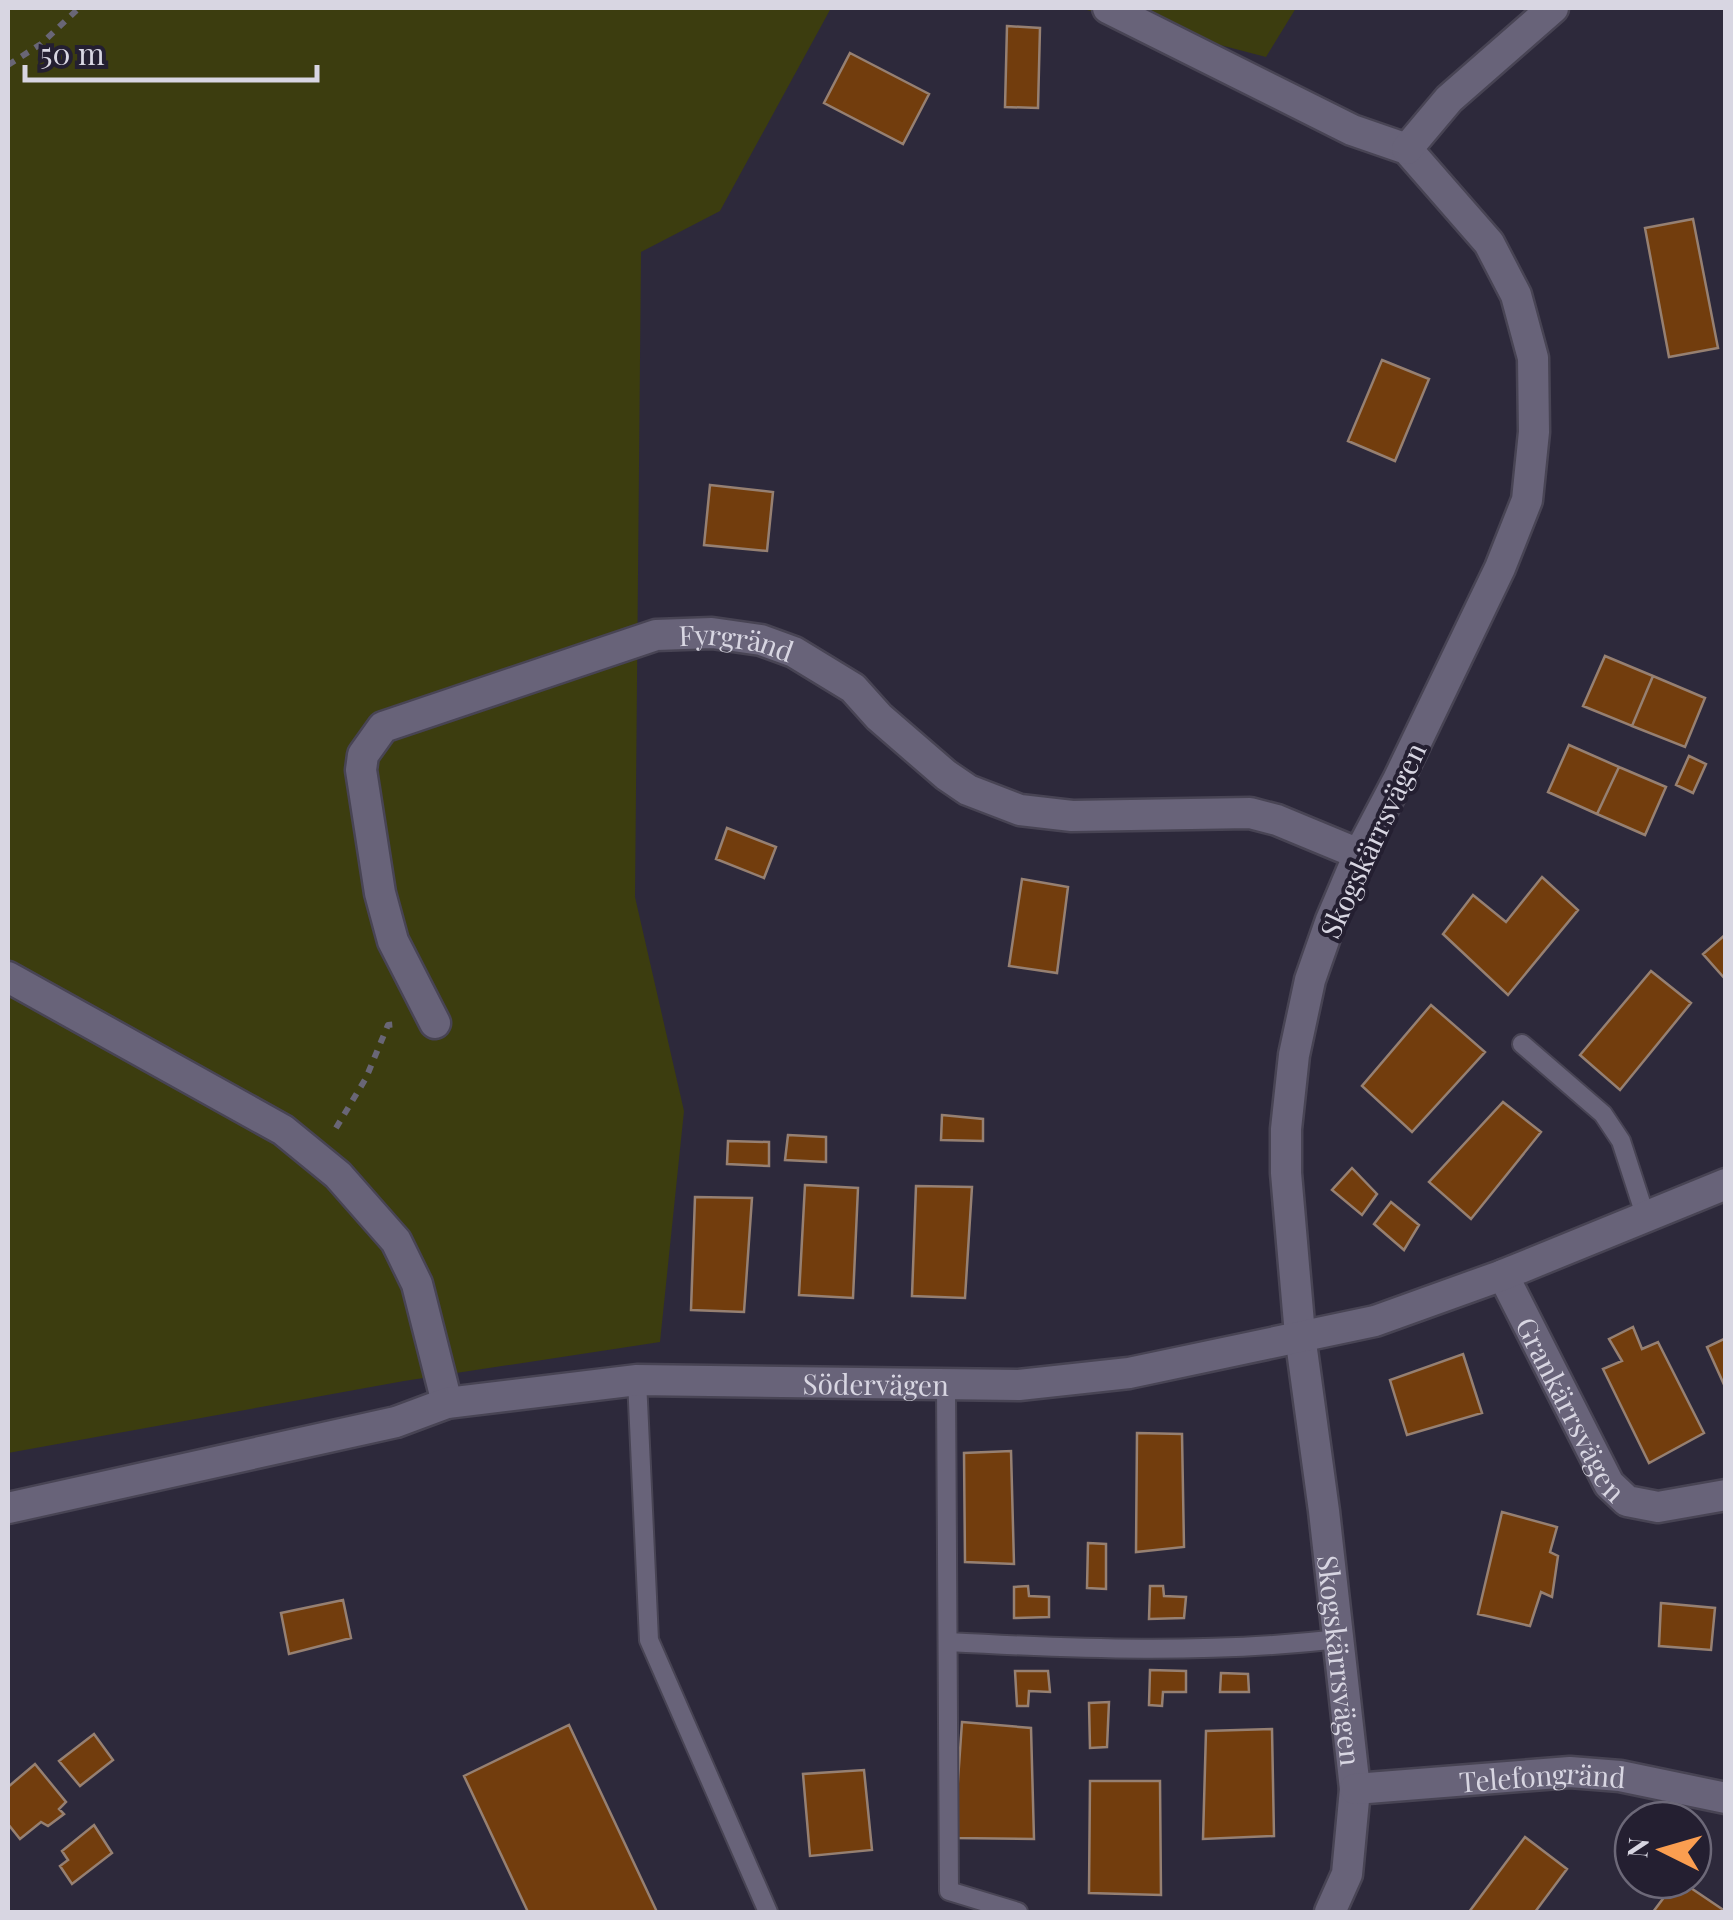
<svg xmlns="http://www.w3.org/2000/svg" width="1733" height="1920" viewBox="0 0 1733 1920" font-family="'Playfair Display',serif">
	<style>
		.green { fill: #3c3d0f }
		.building { fill: #723d0d; stroke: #968072; stroke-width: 2.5 }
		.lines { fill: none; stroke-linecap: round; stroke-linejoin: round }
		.lane-casing { stroke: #484454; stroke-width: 22 }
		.street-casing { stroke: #484454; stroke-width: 35 }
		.path { stroke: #696676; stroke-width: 6; stroke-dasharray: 8 8; stroke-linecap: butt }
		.lane { stroke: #686379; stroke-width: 18 }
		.street { stroke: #686379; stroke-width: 30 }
		.labels { text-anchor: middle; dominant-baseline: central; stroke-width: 8; stroke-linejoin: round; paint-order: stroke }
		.street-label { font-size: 28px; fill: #d8d6e2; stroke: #241f31 }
	</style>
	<rect width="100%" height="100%" fill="#2d293b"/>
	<path class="green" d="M8,8H831L720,211L641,252L635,897L684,1111L660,1342L404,1381L8,1453Z
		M1079,8H1296L1266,57Z"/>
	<path class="building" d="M1007,26L1040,28L1038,108L1005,107Z
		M850,53L929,94L903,144L824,103Z
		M1693,219L1718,348L1669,357L1645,228Z
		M1382,360L1429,379L1395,461L1348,441Z
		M710,485L773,492L767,551L704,545Z
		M1605,656L1653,676L1632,726L1583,706Z
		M1653,676L1705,698L1685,747L1632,726Z
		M1569,745L1619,767L1597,814L1548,792Z
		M1689,756L1706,764L1693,793L1676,785Z
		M1619,767L1666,787L1645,835L1597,814Z
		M727,828L776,847L764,878L716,859Z
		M1542,877L1578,910L1508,995L1443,934L1473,895L1506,922Z
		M1022,879L1068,887L1057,973L1009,966Z
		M1726,934V980L1703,954Z
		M1651,971L1691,1003L1620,1090L1580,1055Z
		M1431,1005L1485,1052L1412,1132L1362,1086Z
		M1503,1102L1541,1132L1471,1219L1429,1182Z
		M942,1115L983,1119V1141L941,1140Z
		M788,1135L826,1137V1162L785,1160Z
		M728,1141L769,1142V1166L727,1164Z
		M1352,1168L1377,1194L1362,1215L1332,1190Z
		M805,1185L858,1188L853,1298L799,1295Z
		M916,1186L972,1187L965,1298L912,1296Z
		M695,1197L752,1198L744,1312L691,1310Z
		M1391,1202L1419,1225L1404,1250L1374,1224Z
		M1633,1327L1642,1349L1658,1342L1704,1433L1649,1463L1603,1369L1622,1361L1609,1339Z
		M1726,1338V1389L1707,1347Z
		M1463,1354L1482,1413L1407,1435L1390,1380Z
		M1137,1433L1182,1434L1184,1547L1136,1552Z
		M1011,1451L1014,1564L965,1562L964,1453Z
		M1502,1512L1557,1527L1550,1552L1558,1556L1552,1597L1541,1592L1530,1626L1478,1614Z
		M1088,1543L1106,1544V1589L1087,1588Z
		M1028,1586L1029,1596L1049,1597V1617L1014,1618V1587Z
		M1150,1586H1163L1164,1596L1186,1597L1184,1618L1149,1619Z
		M343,1600L351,1638L289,1654L281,1613Z
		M1661,1603L1715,1608L1711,1650L1659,1646Z
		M1150,1670L1186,1671V1692H1163L1162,1706L1149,1705Z
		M1015,1671H1048L1050,1692L1029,1691L1028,1706H1017Z
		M1221,1673L1248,1674L1249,1692H1220Z
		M1109,1702L1107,1747L1090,1748L1089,1703Z
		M962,1722L1031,1728L1034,1839L954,1838Z
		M569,1725L657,1912H528L464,1776Z
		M1272,1729L1274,1836L1203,1839L1206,1731Z
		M94,1734L113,1760L80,1786L59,1761Z
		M35,1764L66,1802L59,1809L64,1814L48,1826L41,1822L20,1839L8,1824V1787Z
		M864,1770L872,1850L810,1856L803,1774Z
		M1090,1781H1160L1161,1895L1089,1893Z
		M94,1825L112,1853L72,1884L60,1866L68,1860L62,1851Z
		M1525,1837L1567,1869L1535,1912H1469Z
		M1677,1880H1679L1725,1911L1653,1912Z"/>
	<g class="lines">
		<g class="lane-casing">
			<path id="lane" d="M1522,1044L1603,1114L1621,1141L1646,1218
				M637,1380L649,1640L768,1912
				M946,1385L949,1891L1018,1912
				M948,1642C1078,1649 1209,1654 1339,1639"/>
		</g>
		<g class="street-casing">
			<g id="street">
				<path id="s1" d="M1108,8L1352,130L1407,149L1489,243L1516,295L1533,358L1534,432L1527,500L1500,568L1398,780L1359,854L1331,920L1310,980L1294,1055L1286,1129V1173L1300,1335L1324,1511L1355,1789L1347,1874L1330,1912"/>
				<path d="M1407,149L1449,99L1553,8"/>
				<path d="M8,977L283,1130L338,1175L396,1241L417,1284L447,1403"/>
				<path id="s2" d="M435,1023L393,941L380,893L361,770L363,755L383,727L656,635L712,633L761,640L794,652L853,688L879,717L946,775L968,790L1020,810L1072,816L1250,813L1277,820L1359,854"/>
				<path id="s3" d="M1503,1275L1609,1484L1627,1501L1658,1507L1726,1495"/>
				<path id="s4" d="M8,1508L396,1422L447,1403L637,1380L1019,1385L1129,1373L1375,1321L1503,1275L1726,1184"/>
				<path id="s5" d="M1355,1789L1570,1772L1620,1776L1726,1798"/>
			</g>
		</g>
		<path class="path" d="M8,65L41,44L79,8
			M336,1128L366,1078L388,1025L399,1024"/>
		<use href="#lane" class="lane"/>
		<use href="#street" class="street"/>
	</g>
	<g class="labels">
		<g class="street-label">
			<text stroke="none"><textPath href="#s2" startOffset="685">Fyrgränd</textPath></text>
			<text transform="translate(1372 840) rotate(-65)">Skogskärrsvägen</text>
			<text stroke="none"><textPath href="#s4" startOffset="882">Södervägen</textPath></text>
			<text stroke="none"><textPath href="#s3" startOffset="150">Grankärrsvägen</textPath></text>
			<text stroke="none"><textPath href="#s1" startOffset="1935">Skogskärrsvägen</textPath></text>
			<text stroke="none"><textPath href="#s5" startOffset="188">Telefongränd</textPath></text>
		</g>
	</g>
	<rect width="1733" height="1920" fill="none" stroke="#d8d6e2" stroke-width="20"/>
	<g transform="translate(1663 1850) rotate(275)"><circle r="48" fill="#241f31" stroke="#6c6878" stroke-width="2.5"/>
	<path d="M0-8L18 38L0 25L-18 38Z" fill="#fb9e50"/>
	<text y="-15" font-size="28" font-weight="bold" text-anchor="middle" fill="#d8d6e2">N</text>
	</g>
	<path d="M25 65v15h292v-15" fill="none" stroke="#d8d6e2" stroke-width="5"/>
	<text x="40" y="65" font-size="30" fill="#d8d6e2" stroke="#241f31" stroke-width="8" paint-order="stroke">50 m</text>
</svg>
